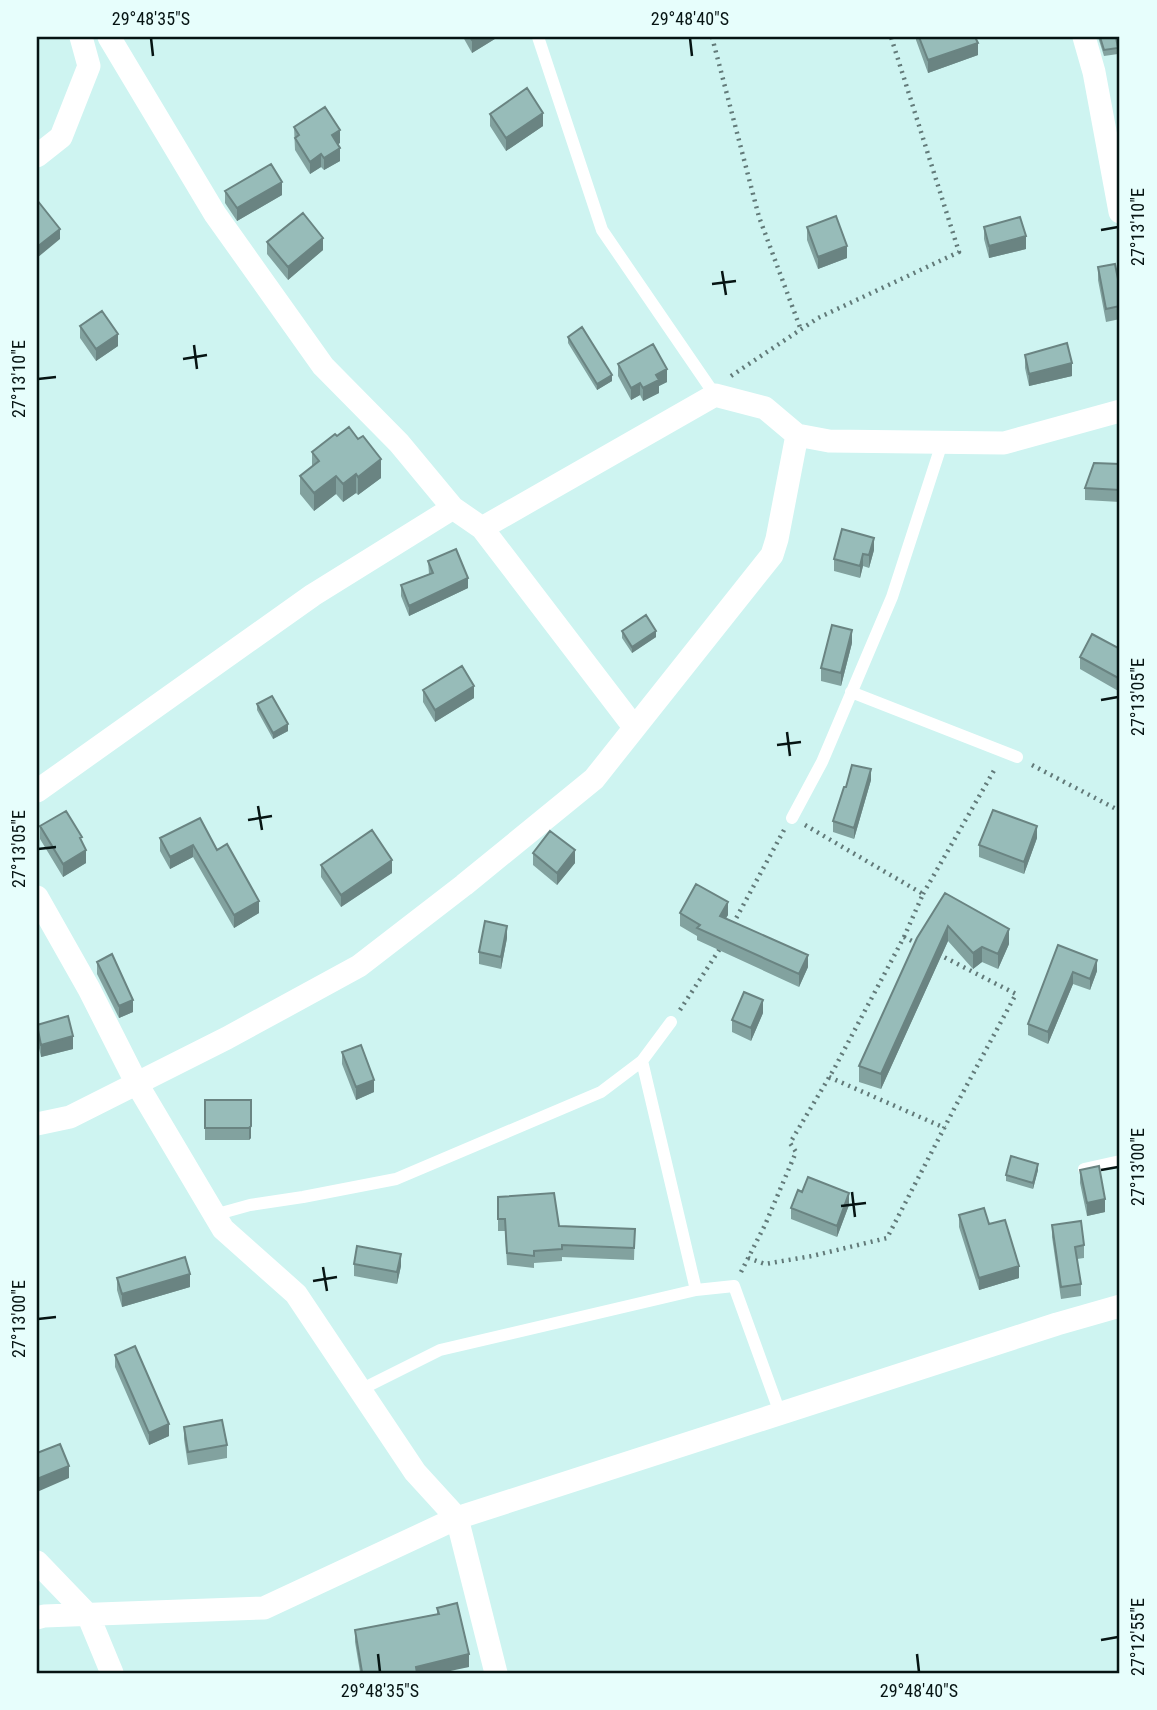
<svg xmlns="http://www.w3.org/2000/svg" width="1157" height="1710" viewBox="0 0 1157 1710" font-family="'Roboto Condensed',sans-serif">
	<style>
		.lines { fill: none; stroke-linecap: round; stroke-linejoin: round }
		.path { stroke: #627a79; stroke-width: 4.5; stroke-dasharray: 2 5; stroke-linecap: butt }
		.lane { stroke: #fff; stroke-width: 12 }
		.street { stroke: #fff; stroke-width: 23 }
		.wall { fill: #82a29f }
		.shaded-wall { fill: #6a8482 }
		.building { fill: #97bcb9; stroke: #6a8482; stroke-width: 2 }
		.ticks { fill: none; stroke: #061413; stroke-width: 2.5 }
		.neatline { fill: none; stroke: #061413; stroke-width: 2.5 }
		.ticks-label { font-size: 18px; text-anchor: middle; fill: #061413 }
	</style>
	<rect width="100%" height="100%" fill="#cef4f1"/>
	<g class="lines">
		<path class="path" d="M712,37L759,217L801,330
			M731,376L818,318L959,252L891,37
			M1032,765L1120,811
			M805,825L923,894L904,937
			M923,894L996,767
			M733,924L784,830
			M680,1010L721,947
			M829,1077L945,1128
			M748,1258L765,1264L812,1256L887,1238L954,1109L1016,994L938,954
			M741,1272L765,1225L796,1152L790,1143L834,1069L904,937L918,944"/>
		<path class="lane" d="M538,37L602,230L715,395
			M851,692L1017,757
			M792,818L822,762L892,597L942,443
			M642,1061L696,1290L734,1286L780,1413
			M1084,1169L1120,1161
			M214,1215L250,1205L303,1197L396,1179L601,1092L642,1061L671,1022
			M360,1390L440,1350L696,1290"/>
		<path class="street" d="M109,37L215,214L323,366L399,443L453,508L482,528L634,727
			M1084,37L1094,72L1120,212
			M37,156L61,137L89,66L81,37
			M482,528L715,395L765,408L797,435L829,441L1004,443L1120,411
			M37,791L313,595L453,508
			M37,897L89,989L137,1084L223,1229L296,1294L415,1472L457,1518L496,1673
			M37,1124L70,1117L227,1038L359,966L464,885L594,779L772,555L777,539L797,435
			M37,1562L88,1615L112,1673
			M37,1618L44,1616L264,1608L457,1518L1057,1324L1120,1306"/>
	</g>
	<path class="wall" d="M463,37H498L472,53Z
		M916,37H975L978,55L928,73L916,40Z
		M1098,37H1116L1118,54L1104,56Z
		M490,114L543,126L506,151L490,126Z
		M294,127L340,143L337,144L340,161L324,170L321,167L310,174L295,150Z
		M225,191L282,195L237,221L225,203Z
		M807,227L847,258L818,269L807,240Z
		M984,227L1026,249L989,258L984,239Z
		M267,242L323,250L288,280L267,254Z
		M1098,267L1120,289V319L1106,322L1098,280Z
		M80,326L118,346L96,361L80,338Z
		M568,337L612,381L597,390L568,343Z
		M1025,355L1072,376L1029,386L1025,368Z
		M618,364L667,382L659,386V393L643,401L640,395L631,400L618,376Z
		M312,452L381,478L358,495L356,493L343,502L336,494L314,511L300,494V476L312,466Z
		M1120,464V502L1085,500V488Z
		M874,550L869,568L863,566L860,578L834,571V559Z
		M428,561L468,588L409,616L401,596V585L429,574Z
		M622,631L656,637L632,653L622,638Z
		M852,643L841,686L821,681V668Z
		M1120,645V692L1080,669V657L1118,648Z
		M423,690L474,698L435,722L423,702Z
		M257,704L288,731L273,739L257,710Z
		M871,780L854,839L833,832V821L846,787Z
		M40,826L82,843L86,863L63,877L40,839Z
		M160,838L217,850L259,913L234,928L193,857L170,869L160,851Z
		M1037,838L1024,874L979,857V845Z
		M533,853L575,863L557,885L533,865Z
		M321,865L392,873L341,907L321,877Z
		M945,893L1009,944L998,969L982,962L973,969L948,941L881,1089L859,1082V1066Z
		M680,913L728,915L726,918L808,967L799,987L697,940V936L680,926Z
		M507,938L501,969L479,964V952Z
		M1058,945L1097,971L1090,990L1073,984L1048,1044L1028,1035V1024Z
		M97,962L133,1012L119,1018L97,974Z
		M763,1013L751,1041L732,1032V1020Z
		M37,1025L73,1049L41,1057L37,1039Z
		M342,1052L374,1092L356,1100L342,1064Z
		M205,1100H251V1138L249,1140H205Z
		M1038,1170L1033,1189L1006,1181V1175Z
		M1080,1170L1105,1212L1087,1216L1080,1183Z
		M802,1192L849,1205L837,1237L791,1219V1208Z
		M498,1197L559,1226L635,1229L634,1260L562,1257V1261L534,1263V1268L507,1265L505,1231H498Z
		M959,1215L989,1224L1019,1278L979,1290L959,1227Z
		M1052,1225L1084,1245V1258L1077,1259L1081,1284V1296L1061,1299L1052,1237Z
		M354,1264L401,1266L397,1284L354,1276Z
		M117,1278L190,1287L122,1307L117,1290Z
		M115,1355L169,1436L149,1445L115,1367Z
		M184,1427L227,1445V1458L188,1465L184,1439Z
		M437,1608L469,1667L360,1672L355,1642V1630L437,1614Z"/>
	<path class="shaded-wall" d="M479,37H498L472,53V40Z
		M978,43V55L928,73V60Z
		M543,113V126L506,151V138Z
		M340,130V143L332,148V135Z
		M340,148V161L324,170V158Z
		M321,154V167L310,174V162Z
		M282,182V195L237,221V208Z
		M60,229V239L37,258V247Z
		M1026,236V249L989,258V246Z
		M323,238V250L288,280V267Z
		M847,246V258L818,269V257Z
		M118,334V346L96,361V349Z
		M1072,363V376L1029,386V374Z
		M667,369V382L659,386V393L643,401V388L656,375Z
		M612,375V381L597,390V384Z
		M640,383V395L631,400V388Z
		M381,459V478L358,495V477Z
		M356,474V493L343,502V484Z
		M336,476V494L314,511V493Z
		M874,538V550L869,568V555Z
		M863,554V566L860,578V566Z
		M468,578V588L409,616V606Z
		M852,630V643L841,686V673Z
		M656,631V637L632,653V647Z
		M474,686V698L435,722V710Z
		M288,724V731L273,739V733Z
		M871,769V780L854,839V828Z
		M1037,826V838L1024,874V862Z
		M193,845V857L170,869V857Z
		M86,850V863L63,877V864Z
		M575,850V863L557,885V873Z
		M392,860V873L341,907V895Z
		M259,901V913L234,928V915Z
		M728,902V915L720,928V916Z
		M507,926V938L501,969V957Z
		M948,926V941L881,1089V1074Z
		M1009,929V944L998,969V954Z
		M982,947V962L973,969V953Z
		M808,955V967L799,987V974Z
		M1097,960V971L1090,990V979Z
		M1073,972V984L1048,1044V1032Z
		M133,1000V1012L119,1018V1006Z
		M763,1000V1013L751,1041V1028Z
		M73,1036V1049L41,1057V1045Z
		M374,1080V1092L356,1100V1087Z
		M251,1126V1138L249,1140V1128Z
		M1038,1164V1170L1033,1189V1183Z
		M849,1193V1205L837,1237V1226Z
		M1105,1199V1212L1087,1216V1203Z
		M401,1254V1266L397,1284V1272Z
		M1019,1266V1278L979,1290V1278Z
		M190,1274V1287L122,1307V1294Z
		M169,1424V1436L149,1445V1433Z
		M69,1466V1478L37,1492V1479Z
		M469,1654V1667L441,1673H416V1667Z"/>
	<path class="building" d="M470,37H479L472,40Z
		M919,37H975L978,43L928,60Z
		M1100,37H1116L1118,48L1104,50Z
		M527,88L543,113L506,138L490,114Z
		M325,107L340,130L332,135L340,148L324,158L321,154L310,162L295,138L299,135L294,127Z
		M271,164L282,182L237,208L225,191Z
		M37,200L60,229L37,247Z
		M303,213L323,238L288,267L267,242Z
		M836,216L847,246L818,257L807,227Z
		M1020,217L1026,236L989,246L984,227Z
		M1115,264L1120,289V306L1106,309L1098,267Z
		M102,311L118,334L96,349L80,326Z
		M582,327L612,375L597,384L568,337Z
		M1067,343L1072,363L1029,374L1025,355Z
		M653,344L667,369L656,375L659,380L643,388L640,383L631,388L618,364Z
		M349,427L358,439L363,436L381,459L358,477L356,474L343,484L336,476L314,493L300,476L319,461L312,452L335,434L337,436Z
		M1094,463L1120,464V490L1085,488Z
		M842,529L874,538L869,555L863,554L860,566L834,559Z
		M456,549L468,578L409,606L401,585L433,573L428,561Z
		M646,615L656,631L632,647L622,631Z
		M832,625L852,630L841,673L821,668Z
		M1092,634L1118,648L1120,645V679L1080,657Z
		M462,666L474,686L435,710L423,690Z
		M272,696L288,724L273,733L257,704Z
		M852,765L871,769L854,828L833,821L844,787H846Z
		M993,810L1037,826L1024,862L979,845Z
		M66,811L82,837L80,838L86,850L63,864L40,826Z
		M200,818L217,850L227,844L259,901L234,915L193,845L170,857L160,838Z
		M372,830L392,860L341,895L321,865Z
		M550,831L575,850L557,873L533,853Z
		M696,884L728,902L720,916L808,955L799,974L697,928L700,925L680,913Z
		M945,893L1009,929L998,954L982,947L973,953L948,926L881,1074L859,1066L917,938Z
		M485,921L507,926L501,957L479,952Z
		M1058,945L1097,960L1090,979L1073,972L1048,1032L1028,1024Z
		M112,954L133,1000L119,1006L97,962Z
		M744,992L763,1000L751,1028L732,1020Z
		M68,1016L73,1036L41,1045L37,1025Z
		M361,1045L374,1080L356,1087L342,1052Z
		M205,1100H251V1126L249,1128H205Z
		M1011,1156L1038,1164L1033,1183L1006,1175Z
		M1099,1166L1105,1199L1087,1203L1080,1170Z
		M808,1177L849,1193L837,1226L791,1208L798,1190L802,1192Z
		M554,1193L559,1226L635,1229L634,1248L562,1245V1249L534,1251V1256L507,1253L505,1219H498V1197Z
		M984,1208L989,1224L1005,1220L1019,1266L979,1278L959,1215Z
		M1081,1221L1084,1245L1075,1247L1081,1284L1061,1287L1052,1225Z
		M357,1246L401,1254L397,1272L354,1264Z
		M185,1257L190,1274L122,1294L117,1278Z
		M135,1346L169,1424L149,1433L115,1355Z
		M222,1420L227,1445L188,1452L184,1427Z
		M60,1444L69,1466L37,1479V1453Z
		M457,1603L469,1654L416,1667L417,1673H353L362,1672L355,1630L439,1614L437,1608Z"/>
	<path class="ticks" d="M151,38L153,56M690,38L692,56M1101,230L1118,227M722,271L726,295M712,284L736,281M194,345L197,369M183,359L207,355M38,379L56,377M1101,700L1118,697M787,732L790,756M777,745L801,742M258,806L262,830M248,820L272,816M38,849L56,847M1101,1170L1118,1167M852,1192L855,1217M841,1206L866,1203M323,1267L327,1291M313,1281L337,1277M38,1319L56,1317M1101,1640L1118,1637M378,1654L380,1672M917,1654L919,1672"/>
	<rect width="1157" height="1710" fill="none" stroke="#e7fefc" stroke-width="77"/>
	<rect x="38" y="38" width="1080" height="1634" class="neatline"/>
	<g class="ticks-label">
		<text x="151" y="25">29°48'35"S</text>
		<text x="690" y="25">29°48'40"S</text>
		<text transform="translate(1138 227) rotate(-90)" y="6">27°13'10"E</text>
		<text transform="translate(19 379) rotate(-90)" y="6">27°13'10"E</text>
		<text transform="translate(1138 697) rotate(-90)" y="6">27°13'05"E</text>
		<text transform="translate(19 849) rotate(-90)" y="6">27°13'05"E</text>
		<text transform="translate(1138 1167) rotate(-90)" y="6">27°13'00"E</text>
		<text transform="translate(19 1319) rotate(-90)" y="6">27°13'00"E</text>
		<text transform="translate(1138 1637) rotate(-90)" y="6">27°12'55"E</text>
		<text x="380" y="1697">29°48'35"S</text>
		<text x="919" y="1697">29°48'40"S</text>
	</g>
</svg>
